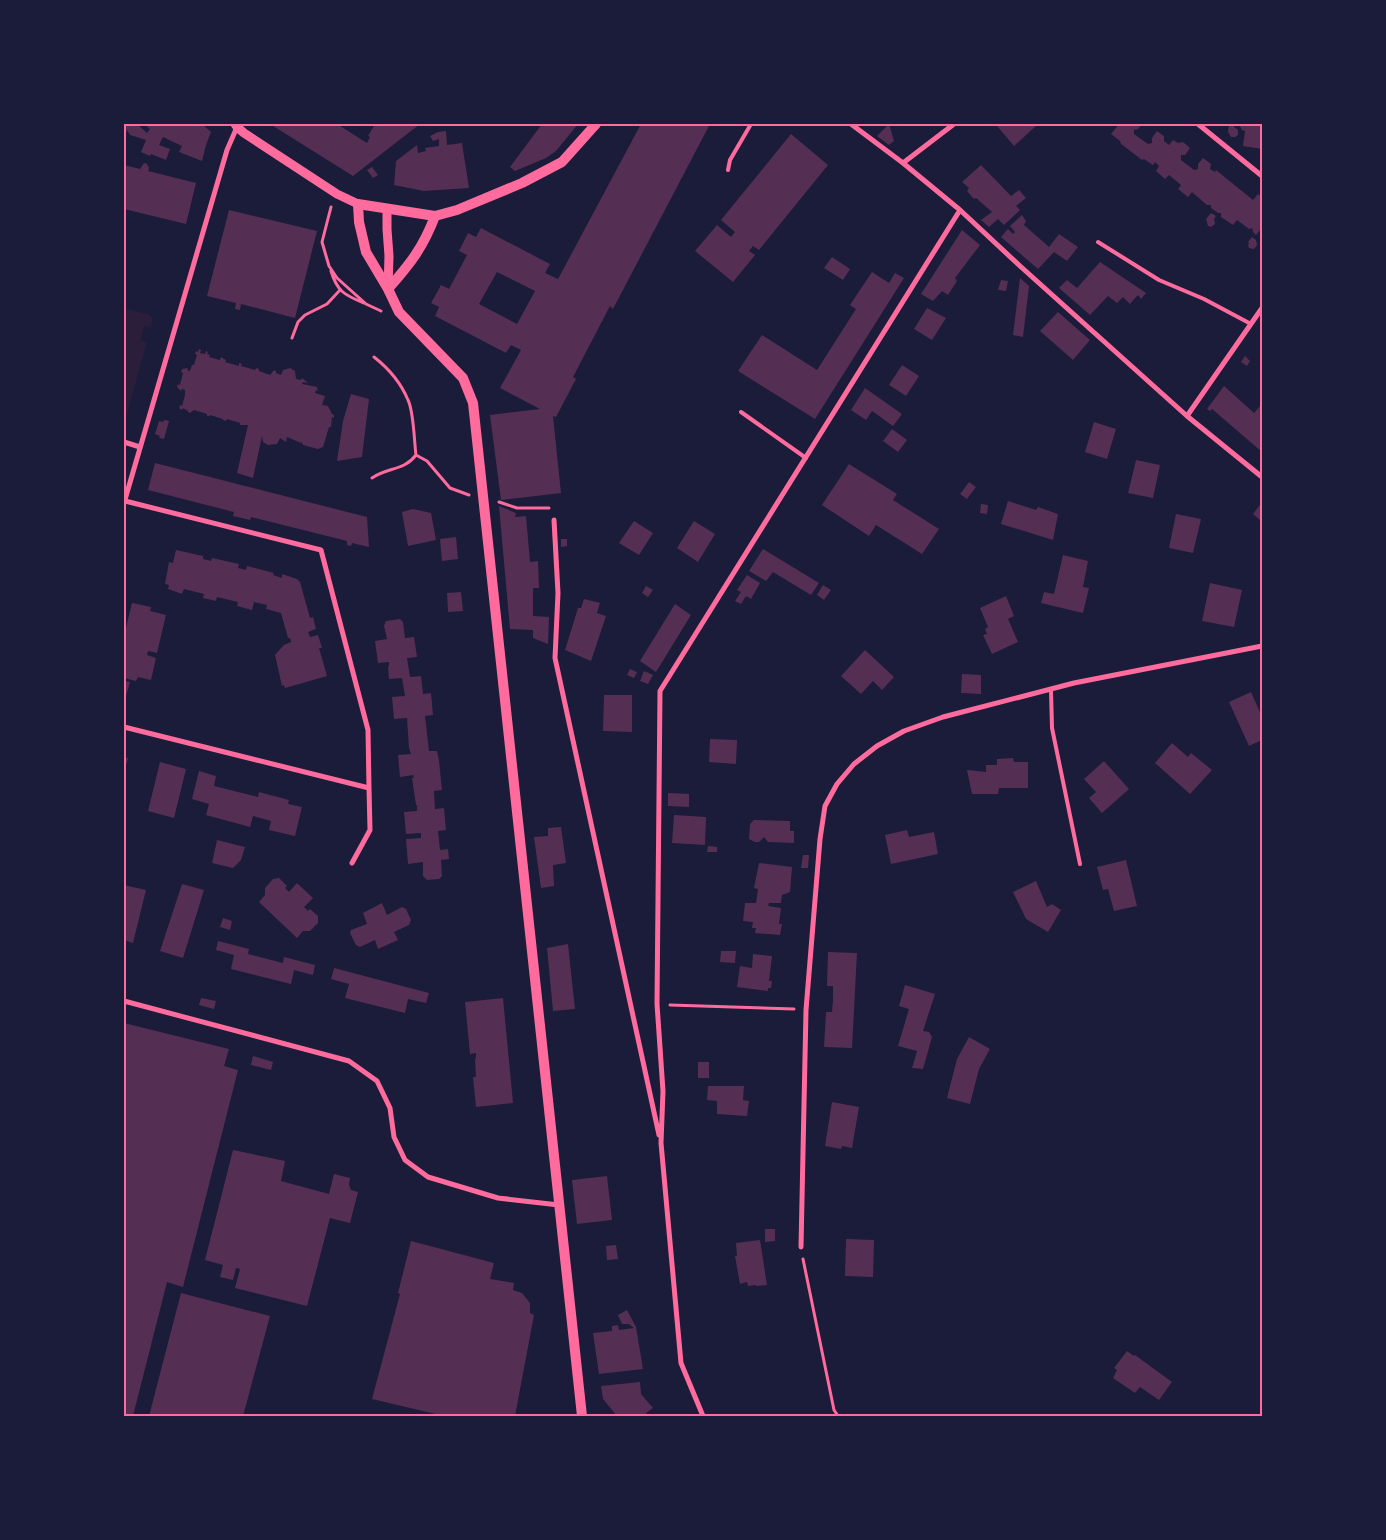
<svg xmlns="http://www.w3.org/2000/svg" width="1386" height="1540" viewBox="0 0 1386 1540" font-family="Inter,sans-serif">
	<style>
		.green { fill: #2a1e3b }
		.building { fill: #542f53; fill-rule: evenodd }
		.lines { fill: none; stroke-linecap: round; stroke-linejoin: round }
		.path { stroke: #ff6b9d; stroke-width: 3 }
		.service { stroke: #ff6b9d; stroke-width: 4 }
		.minor { stroke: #ff6b9d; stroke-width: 5 }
		.tertiary { stroke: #ff6b9d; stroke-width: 9 }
		.secondary { stroke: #ff6b9d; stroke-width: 10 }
		.neatline { fill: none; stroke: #ff6b9d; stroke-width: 2 }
	</style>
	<rect width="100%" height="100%" fill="#1b1b3a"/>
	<path class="green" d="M124,308L148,314L153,319L151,328L144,326L141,340L147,342L126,417L124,419Z"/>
	<path class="building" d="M124,124H137L147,133L150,129L144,124H202L211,132L206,145L202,161L179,152L182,146L163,137L159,145L170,149L166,160L151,154L150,156L141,152L146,140L130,135L127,130L124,140Z
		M270,124H337L367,143L370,137L368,136L375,124H420L353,176Z
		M542,124H578L556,151L546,158L515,171L510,167Z
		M641,124H710L613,309L610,306L573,377L576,379L556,417L553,416L561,493L501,500L490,415L540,409L500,388L521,350L511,345L506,353L435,316L439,307L431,303L441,285L449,289L467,255L459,251L468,233L476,237L481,228L550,264L545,273L558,279ZM497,272L535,291L517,324L479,304Z
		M889,124L894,141L889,145L877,136Z
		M1000,124H1035L1036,126L1014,146L997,126Z
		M1119,124H1142L1138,129L1134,130V134L1148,144L1152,143V138L1157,131L1164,136V141L1169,145L1173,140L1178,143L1183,142L1190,148L1185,155H1181V160L1194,170L1198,169V164L1203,158L1211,164L1210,169L1215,172L1216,170L1253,200L1258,194L1262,197V231L1261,229L1256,235L1253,232L1252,228L1249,229L1237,220L1233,225L1221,217V213H1218L1211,208V205H1207L1192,192L1188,197L1178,189L1181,185L1169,175L1165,179L1156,171L1159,166L1155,162L1153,165L1144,159L1142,160L1121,144L1120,141L1111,134Z
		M1229,124H1235L1234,127L1238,130V135L1235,137H1231L1228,132Z
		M1239,124L1262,125V149L1243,146L1245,131L1242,130Z
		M446,131L447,145L462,143L469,188L424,191L394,185L396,161L417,145L418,153L426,151L425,148L439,146V139L433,141L430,136L438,132Z
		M791,134L828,165L759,250L753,246L749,251L755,255L733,282L695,251L717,225L731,237L735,232L721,220Z
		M144,163L147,164L149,168L148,171L196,183L186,224L124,209V165L140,169Z
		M981,165L1011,196L1019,190L1026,198L1016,206L1020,210L1004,225L998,219L989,227L981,220L992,212L976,198L974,199L967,191L969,188L962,182Z
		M372,167L378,175L373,178L367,170Z
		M229,210L317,231L295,318L241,304L240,310L235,309L236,303L207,296Z
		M1211,213L1216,216L1214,219L1215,224L1211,227L1208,226L1206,219Z
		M1022,215L1026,221L1024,225L1049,247L1059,234L1078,247L1067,261L1054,252L1038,269L1001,237L1008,229L1013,234L1015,232L1010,226Z
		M962,230L980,245L955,278L957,281L948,295L942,291L933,301L921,294Z
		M1252,237L1256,240L1257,245L1254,249L1249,248L1248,245L1249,243L1248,242Z
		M832,257L850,269L843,280L824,268Z
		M1100,262L1146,293L1141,299L1138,295L1130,304L1123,297L1117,303L1108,296L1090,315L1059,288L1067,280L1077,288Z
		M872,272L889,283L895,273L904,278L815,419L738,371L762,335L817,370L856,309L850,305Z
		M1020,278L1029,286L1023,337L1013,335Z
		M1001,280L1008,281L1006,291L998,290Z
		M927,308L946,318L932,340L914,329Z
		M1058,312L1090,340L1073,360L1040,331Z
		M199,349L201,350L200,353L205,354L206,351L208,352L207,354L210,355L209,357L220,360L221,357L226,360L225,362L239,366V363L242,364L241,366L255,370L256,368L259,369V371L270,375L274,370L276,371V373L281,375L283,370L290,368L295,371L296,379L301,380L302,378L308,383L303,382L302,384L317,387L318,391L316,390L315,393L325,396L322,405L328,406L332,414L334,415V418L332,417L331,427H329L323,447L318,449L303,445L301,441V443L287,437L286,442L280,438L277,444L268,445L263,442L262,436L253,478L237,473L248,425H240V423L227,419L226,421L223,420V419L210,415L209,416H207V414L194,410L190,413L188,412V411L183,408L182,410L179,408L180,405L182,406L185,395V390L182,389L181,391L177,387L178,384L180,385L183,373L181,372L182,369L188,368L187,370L190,371L192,365H194L197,355L195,354L196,351L198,352Z
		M1245,356L1250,361L1247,366L1241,362Z
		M902,365L919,376L906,396L889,385Z
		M1224,386L1254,413L1260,406L1262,408V452L1212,409L1210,411L1207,409Z
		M865,388L902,414L893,426L872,411L866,420L851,410Z
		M351,394L369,399L362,457L337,461L343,421Z
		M164,420L169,421L164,439L159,438L160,436L155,434L159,421L163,422Z
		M1094,422L1116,429L1107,459L1085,452Z
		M892,429L907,440L898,452L883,441Z
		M1136,460L1160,465L1153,498L1128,493Z
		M155,463L367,517L369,547L352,543L351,546L347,545V541L251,517L250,520L246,519L233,516L234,512L148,490Z
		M849,464L897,494L893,500L939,529L922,554L876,525L869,536L822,505Z
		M969,482L976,487L967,499L960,494Z
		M1008,501L1036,510L1038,507L1058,514L1053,540L1001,524Z
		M1262,502V522L1253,514Z
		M981,504L988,505L987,514L980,513Z
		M499,506L516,513L515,517L526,516L530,562L538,561L539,588H533V616L549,617L548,644L533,638V630L510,629Z
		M413,509L431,513L436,540L408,546L402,512Z
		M1176,514L1201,519L1193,553L1169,548Z
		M634,521L653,533L639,555L619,543Z
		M694,521L715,534L698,562L677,548Z
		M456,537L458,559L442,561L440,539Z
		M561,539H567V546L561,547Z
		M763,549L819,583L811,595L773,572L766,581L749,571Z
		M176,550L203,556V559L211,561L212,558L239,564L238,568L246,570L247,566L274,573L273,575L282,578V574L297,579L300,582L310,618L313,617L316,629L308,632L310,637L318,635L322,648H319L327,676L285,688L284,685L282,686L275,655L284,645L291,642L290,638H288L281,613L266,609L267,605L254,602L252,610L237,606L238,602L217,597L216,601L203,598L204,594L184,589L182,594L168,589L169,585L165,584L169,562L173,563Z
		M1063,555L1088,561L1083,587L1089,588L1083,613L1041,603L1044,592L1054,594Z
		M747,575L760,583L751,599L746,596L741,604L735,601L741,592L737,590Z
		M1210,583L1242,590L1234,627L1202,621Z
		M823,585L831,590L824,600L817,595Z
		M646,586L653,590L648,597L642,593Z
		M461,592L463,611L448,612L447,593Z
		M1006,596L1014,616L1008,619L1018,642L992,654L983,635L987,634L985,629L988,627L980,608Z
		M584,599L600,603L597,613L606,616L591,661L565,650L578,608H581Z
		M132,603L151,607L150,611L166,615L157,653L148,651L147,655L156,658L151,680L138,677L136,681L124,678V636Z
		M675,604L691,615L656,672L640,661Z
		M400,619L403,622L405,638L414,637L417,657L407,658L410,677L421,676L423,694L431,693L433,715L425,716L429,751H437L439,761L442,790L434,791L435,809L444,808L446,830L438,831L440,850L448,849L449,859L441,860L442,876L439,879L427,880L423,876V862L408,864L406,839L421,838V833L406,834L404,812L417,811V805H416L412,778H414L413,775L400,777L398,755L411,754L409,748L407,718L394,719L392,697L405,696L402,678L389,679L388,667L389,666V662L378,663L375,641L387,639L384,626L386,621Z
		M865,650L894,677L882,690L873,681L861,694L841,676Z
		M630,669L637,672L634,678L627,675Z
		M644,671L653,675L648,684L640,681Z
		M962,674L981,675V694L961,693Z
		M124,681L130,682L124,703Z
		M1251,692L1262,717V740L1249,746L1229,702Z
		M604,695H632V732L603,731Z
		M710,739L737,740L736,764L709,762Z
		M1172,743L1188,757L1191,753L1212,770L1190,794L1155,763Z
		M124,757L128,758L124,772Z
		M1013,758L1014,762H1028V788H999L998,794H972L967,770L986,772V765H997V759Z
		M1104,761L1129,789L1102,813L1089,798L1096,792L1084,779Z
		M160,762L186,769L174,818L148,811Z
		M199,771L216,776L214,786L258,797L259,792L289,800L288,804L302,807L295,836L269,830L271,821L253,816L250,827L206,815L209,804L192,799Z
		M668,793L689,794V807L668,806Z
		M674,815L706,817L705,845L672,843Z
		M754,820L790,821V831H794V843L768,842L764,837L759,842H755L749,839L750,824Z
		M561,827L566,863L553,865L554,886L541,888L534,837L548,836V828Z
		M907,830L909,837L934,832L938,854L891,864L885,835Z
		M217,840L245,847L241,860L233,868L212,863Z
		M708,846L717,847V852H707Z
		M803,855H809L808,868H801Z
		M1126,860L1137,906L1114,911L1108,889L1103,890L1097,867Z
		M759,863L792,867L790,892L782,895L781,903H769L768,906L781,908L779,924H782L780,935L755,933L756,928H752L753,922L743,921L745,903H756L758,889L754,888Z
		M279,878L287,886L285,888L289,892L297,883L313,898L304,907L308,911L310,909L318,916V923L310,931H303L297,938L259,902L265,895V888L273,879Z
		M1036,881L1047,907L1052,904L1061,910L1048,932L1026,919L1013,892Z
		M182,884L204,890L183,958L160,951Z
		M124,885L146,890L133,943L124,940Z
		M382,903L387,915L402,907L406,909L411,920L409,925L394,932L398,940L378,949L375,940L360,947L356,945L350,933L351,930L367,924L363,913Z
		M223,918L232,921L230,930L220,927Z
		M218,941L249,949L248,954L283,963L284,957L315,965L313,975L294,970L291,984L231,969L234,955L216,950Z
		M568,944L575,1009L553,1011L547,948Z
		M721,951H736L735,963L720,962Z
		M828,952L857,953L852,1048L824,1047L826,1012H832L833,1000V986H827Z
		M753,954L772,956L769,981H772L771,988H768V991L737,987L740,966L752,968Z
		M334,968L429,993L426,1003L408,999L405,1013L345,998L349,984L331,979Z
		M905,985L935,994L923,1031L929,1032L932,1037L923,1069L912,1068L917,1051L898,1046L909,1009L899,1006Z
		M201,998L216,1001L214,1009L199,1005Z
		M503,998L513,1103L476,1107L473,1077H476L475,1059L476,1058V1053L470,1054L465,1002Z
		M124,1023L229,1049L224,1066L238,1070L183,1287L167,1282L133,1416H124Z
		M969,1037L990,1049L979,1069L970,1104L947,1098L957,1059Z
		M253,1056L273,1062L271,1070L251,1065Z
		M698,1062H709V1078H698Z
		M708,1086H744L743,1100L749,1101L747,1116L717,1114V1101L707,1100Z
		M832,1102L859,1107L852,1148L842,1146L841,1149L825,1146Z
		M233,1150L285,1161L281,1181L329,1194L334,1174L350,1178L349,1185L351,1190L358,1192L350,1223L330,1218L307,1306L235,1288L240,1269L236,1268L233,1280L220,1277L223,1265L205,1260Z
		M607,1176L612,1220L577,1224L572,1180Z
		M765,1229H775V1241L765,1242Z
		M846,1239L874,1240L873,1277L845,1276Z
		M760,1240L767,1285L756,1286V1285L748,1286L747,1282L740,1284L735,1256H737L736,1243Z
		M411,1241L494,1263L490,1279L514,1283L513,1290L522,1293L530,1303V1313L534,1315L515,1416H444L372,1399L400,1294L398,1293Z
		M616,1245L618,1259L607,1260L606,1246Z
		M181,1293L270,1316L243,1416H149Z
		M627,1310L636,1327L643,1369L599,1374L593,1333L612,1331V1326L618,1325L619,1330L634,1328L629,1324H622L618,1315Z
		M1127,1351L1134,1356L1135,1355L1172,1382L1159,1400L1140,1387L1135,1393L1113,1378L1117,1370L1114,1368Z
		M640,1382L641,1394L653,1408L646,1413L649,1416H617L603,1399L601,1386Z"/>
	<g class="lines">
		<path class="path" d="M331,207L322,242L329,266L337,278L366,304L381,311
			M331,271C337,291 344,295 364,303
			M292,338L298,322L305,315L327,304L340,290
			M374,357C388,368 401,383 408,400C414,412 414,441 416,455L427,461L450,488L469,495
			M372,478C388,467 404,471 416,455
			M499,502L517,508H549
			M670,1005L794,1009
			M803,1259L834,1410L838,1416"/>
		<path class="service" d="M728,170L730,160L751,124
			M1098,242L1159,280L1204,299L1251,324
			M741,412L806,458
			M1051,690L1052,728L1080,864"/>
		<path class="minor" d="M851,124L903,163L960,210L1020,266L1187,416L1262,477
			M1198,124L1262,176
			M903,163L954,124
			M1187,416L1262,308
			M124,442L140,447
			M124,503L227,150L237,127
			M554,520L558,593L555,658L659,1135
			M124,727L369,788L368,730L321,550L125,501
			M352,863L370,830L369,788
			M124,1001L349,1061L377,1081L390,1108L394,1137L405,1160L428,1177L498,1198L559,1205
			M801,1247L806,1010L820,839L825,806L837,784L854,764L877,746L904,731L943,717L1074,683L1262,646
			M703,1416L681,1363L661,1143L663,1091L657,1004L660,691L960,210"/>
		<path class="tertiary" d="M235,124L237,127L244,133L337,194L358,204
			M387,209V229L389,256L388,289"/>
		<path class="secondary" d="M388,289C410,264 423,248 435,216
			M582,1416L473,403L463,378L399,312L388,289L366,252L359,222L358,204L435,216L457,210L522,183L562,162L596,124"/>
	</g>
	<rect width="1386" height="1540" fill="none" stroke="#1b1b3a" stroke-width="250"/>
	<rect x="125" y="125" width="1136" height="1290" class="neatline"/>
</svg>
